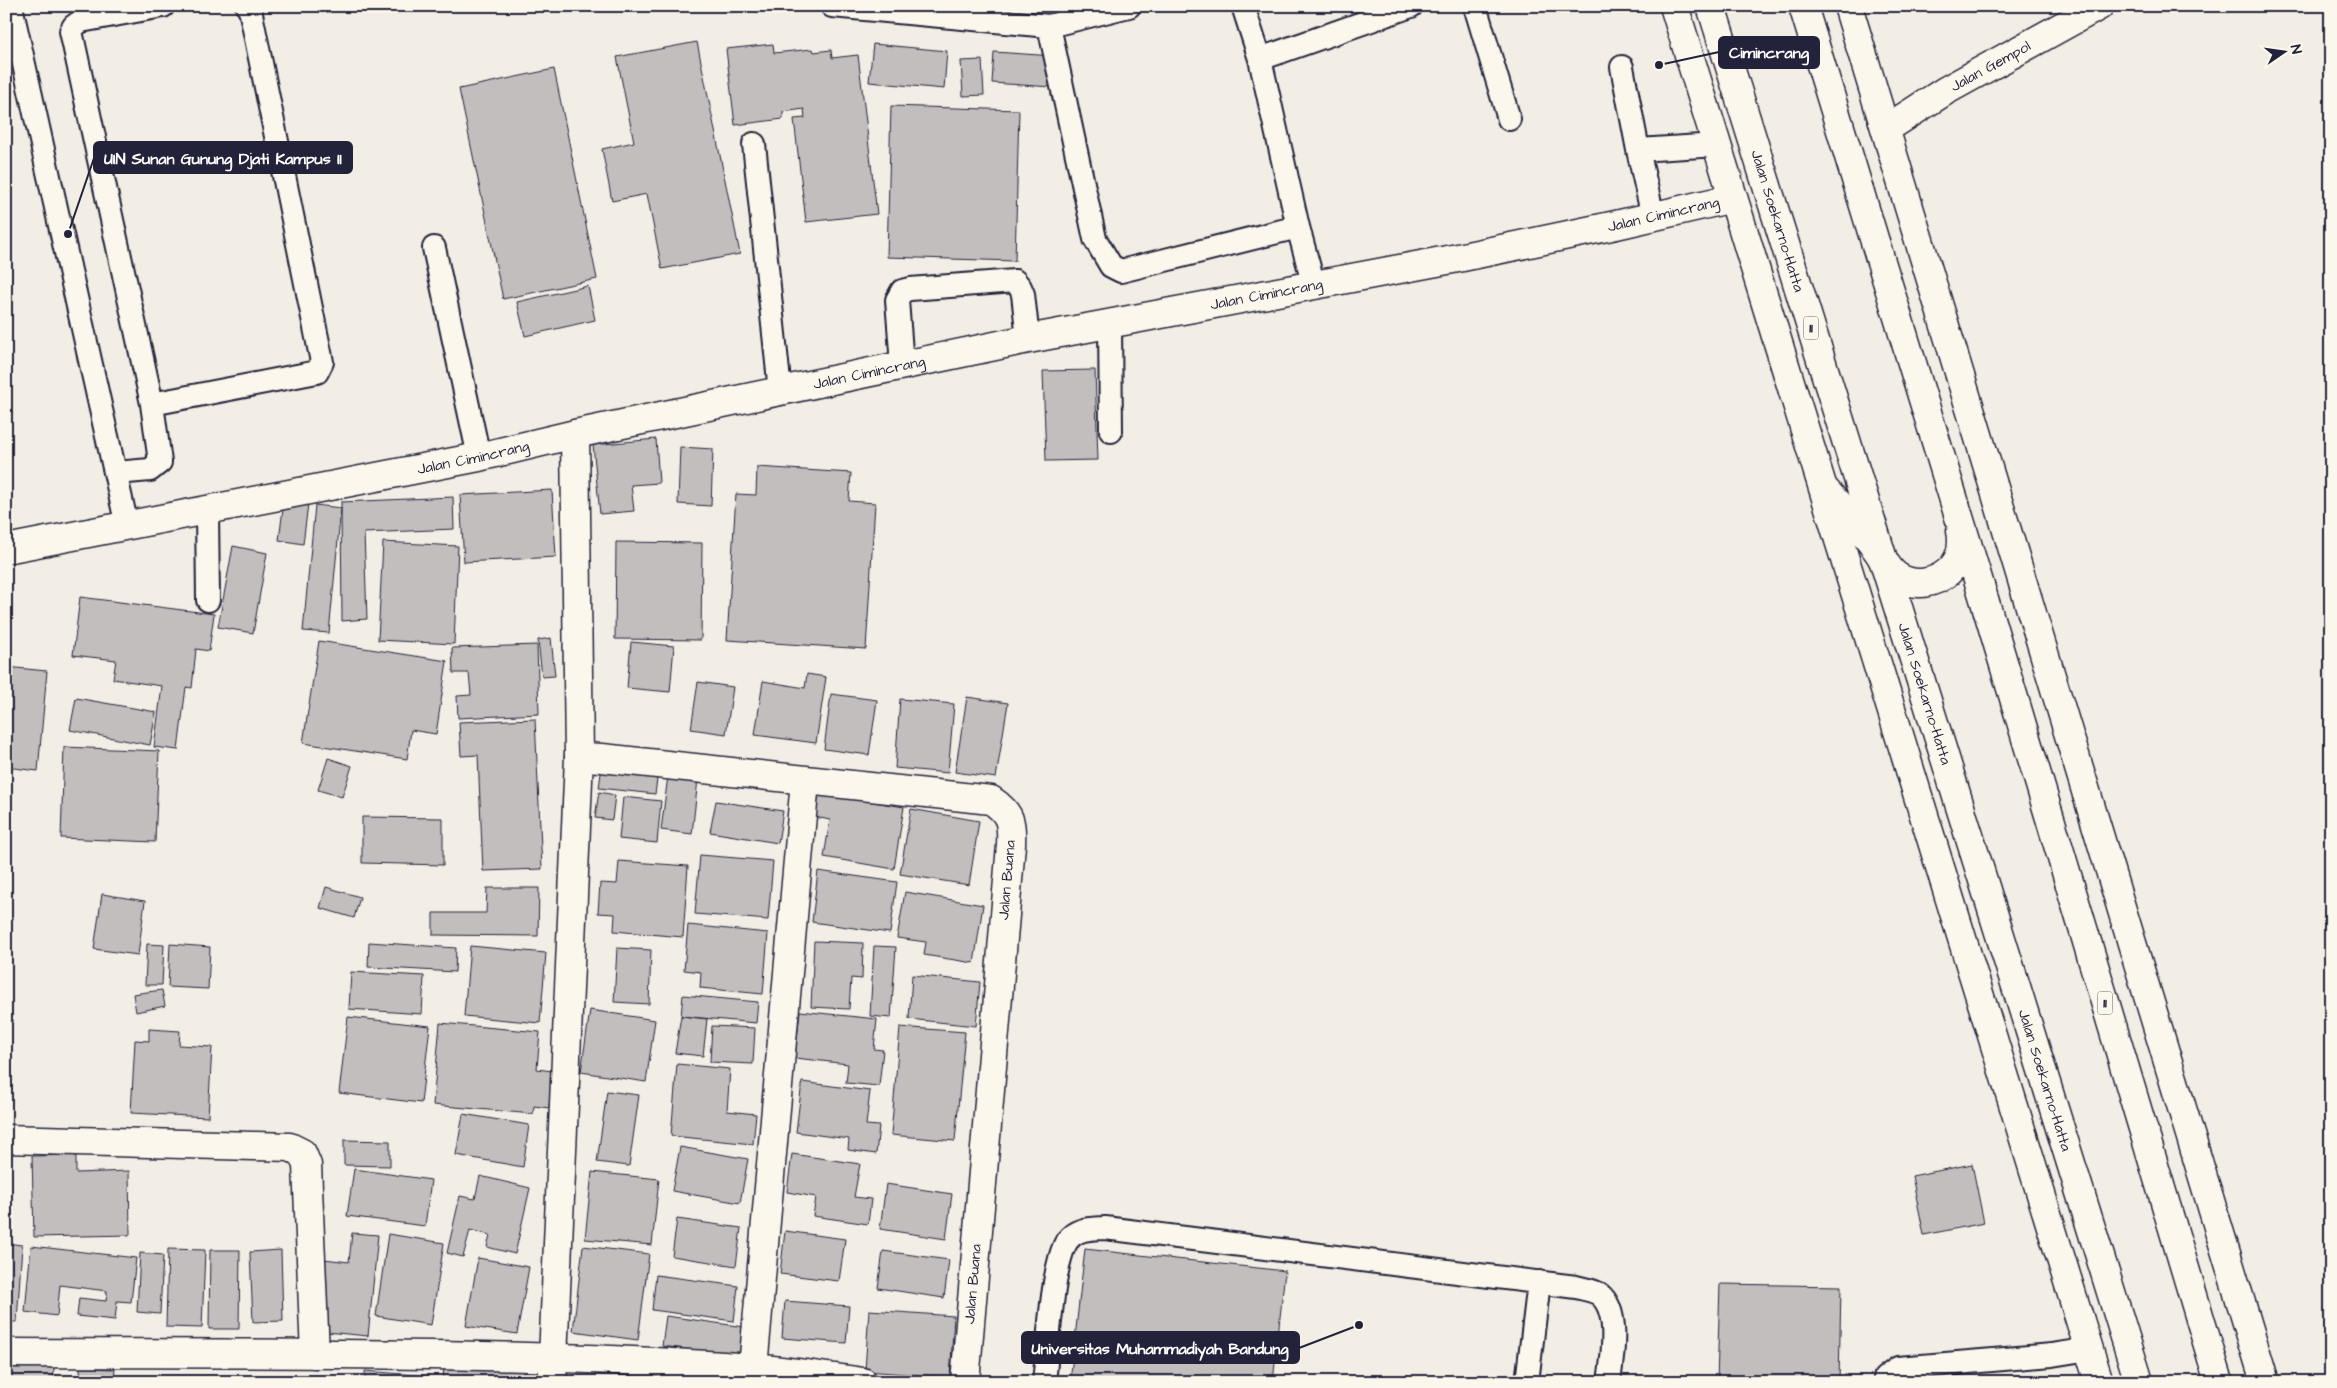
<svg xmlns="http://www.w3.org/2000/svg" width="2337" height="1388" viewBox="0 0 2337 1388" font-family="'Architects Daughter',sans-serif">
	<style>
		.building { fill: #c2bebe; stroke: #22223b }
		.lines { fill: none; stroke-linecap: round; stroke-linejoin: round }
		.service-casing { stroke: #22223b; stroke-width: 26 }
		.minor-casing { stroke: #22223b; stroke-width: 31 }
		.secondary-casing { stroke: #22223b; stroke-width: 31 }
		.trunk-casing { stroke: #22223b; stroke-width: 31 }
		.service { stroke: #fbf7ec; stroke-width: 22 }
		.minor { stroke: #fbf7ec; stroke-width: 28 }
		.secondary { stroke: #fbf7ec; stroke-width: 28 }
		.trunk { stroke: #fbf7ec; stroke-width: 28 }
		.labels { text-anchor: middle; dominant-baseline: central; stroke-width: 4; stroke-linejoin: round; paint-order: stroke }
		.shield { fill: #fbf7ec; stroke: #636270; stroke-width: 1 }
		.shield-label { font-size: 14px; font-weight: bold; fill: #22223b }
		.street-label { font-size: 15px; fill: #22223b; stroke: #fbf7ec }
		.leader { fill: none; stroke: #22223b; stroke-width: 2 }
		.callout-dot { fill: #22223b; stroke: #fbf7ec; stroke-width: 2 }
		.callout { fill: #22223b; stroke: #22223b; stroke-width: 2 }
		.callout-label { font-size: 16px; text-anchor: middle; font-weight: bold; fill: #fff }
	</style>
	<rect width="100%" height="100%" fill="#f2eee5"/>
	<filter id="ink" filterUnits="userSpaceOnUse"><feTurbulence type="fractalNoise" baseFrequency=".02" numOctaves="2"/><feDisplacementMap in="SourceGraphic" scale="10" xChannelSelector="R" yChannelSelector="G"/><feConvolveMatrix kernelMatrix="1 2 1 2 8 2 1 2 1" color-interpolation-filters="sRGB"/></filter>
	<g filter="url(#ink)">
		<path class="building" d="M697,42L740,254L662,269L647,194L612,201L602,149L634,142L617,57Z
			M773,44L774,53L813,49L814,52L831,50L832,58L858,55L877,214L806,222L794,119L805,118L804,109L783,112V119L735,125L726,49Z
			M873,44L947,51L944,89L869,82Z
			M994,52L1054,56L1052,87L992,83Z
			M982,60L984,95L963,96L961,61Z
			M554,69L597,279L503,299L459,89Z
			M891,106L1019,110L1015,261L887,257Z
			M588,286L595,320L525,336L517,302Z
			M1095,370L1098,460L1046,461L1043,371Z
			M656,439L659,483L631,485L634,511L600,514L593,445Z
			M680,447L713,449L711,506L678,504Z
			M757,467L851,473L849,501L875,503L866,649L727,640L736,494L756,495Z
			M552,490L556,557L464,562L460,495Z
			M453,497L454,529L364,533L367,619L342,621L341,502Z
			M284,501L308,504L303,544L279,540Z
			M315,505L341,508L329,633L303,631Z
			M383,542L458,546L454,644L378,640Z
			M616,542L702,543L701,640L615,639Z
			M233,546L267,553L253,633L218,627Z
			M80,597L214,614L209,651L196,649L192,688L186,687L178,750L154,747L162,686L113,679L116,660L73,655Z
			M551,638L555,676L542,677L538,640Z
			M319,641L447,661L436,734L411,730L407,759L303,743Z
			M631,642L674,646L670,692L627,688Z
			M537,645L539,714L458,718L457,696L471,695L469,673H453L452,648Z
			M6,667L47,671L38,771L6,767Z
			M807,674L826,677L816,743L755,735L763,681L805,688Z
			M698,682L733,687L726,734L691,729Z
			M831,694L877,700L869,755L824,749Z
			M967,697L1008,703L996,778L955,772Z
			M76,698L156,712L150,745L70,730Z
			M900,699L954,704L948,773L895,768Z
			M535,719L542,869L483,871L478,755L461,756L459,722Z
			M64,747L159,751L155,842L61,838Z
			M328,758L352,766L342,797L318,790Z
			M602,766L658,772L655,794L599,788Z
			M668,776L698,779L692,834L661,830Z
			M599,792L615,795L612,820L595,818Z
			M819,793L904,807L894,869L824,857L830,820L815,817Z
			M623,797L661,801L657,843L619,839Z
			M716,801L783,811L778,843L710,832Z
			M911,809L979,821L969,885L900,874Z
			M362,817L443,818V865L362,863Z
			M700,855L773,861L768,920L695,914Z
			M619,861L688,866L683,937L614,931L615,914L598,913L600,883L617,884Z
			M818,871L897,882L890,933L812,922Z
			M326,887L360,897L354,918L320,908Z
			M487,888H539L538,936L433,935V913H486Z
			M905,892L983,905L974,963L924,955L926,942L897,938Z
			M102,894L145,901L138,955L94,949Z
			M688,925L768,933L763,994L700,988L701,972L684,970Z
			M814,941L863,943L862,979L851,978L849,1009L811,1007Z
			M369,942L456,948L455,972L368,967Z
			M147,944L164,945L162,985H145Z
			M170,944L210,947L208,989L168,987Z
			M470,946L546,953L540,1023L464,1016Z
			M874,946L896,947L891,1018L870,1016Z
			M617,948L651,950L649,1004L614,1002Z
			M351,972L424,976L422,1014L349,1009Z
			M912,975L980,982L976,1026L909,1019Z
			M162,990L165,1006L136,1012L133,994Z
			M683,995L758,1002L756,1023L681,1016Z
			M590,1010L655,1020L646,1082L581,1072Z
			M800,1011L877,1019L874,1049L883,1050L879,1086L846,1083L848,1064L795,1058Z
			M681,1016L707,1019L703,1056L675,1053Z
			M348,1017L430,1026L421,1103L339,1093Z
			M440,1023L540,1032L537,1069L552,1071L549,1108L534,1106L533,1114L433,1105Z
			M712,1026L755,1028L753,1064L710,1062Z
			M900,1027L965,1032L955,1141L891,1135Z
			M149,1029L180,1031L179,1045L212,1047L208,1117L131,1113L135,1040L149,1041Z
			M677,1064L730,1069L727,1111L756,1114L753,1144L671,1136Z
			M802,1082L870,1091L866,1125L879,1126L876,1154L848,1150L849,1139L796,1132Z
			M607,1091L639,1095L629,1166L597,1162Z
			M463,1114L529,1125L523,1167L456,1155Z
			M344,1140L390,1141V1166L344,1165Z
			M680,1147L748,1159L740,1203L672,1191Z
			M792,1154L860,1164L854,1197L871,1199L868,1224L813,1216L816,1197L787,1192Z
			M76,1155V1173L129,1171L130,1235L34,1237L32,1156Z
			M1972,1164L1984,1223L1924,1235L1912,1176Z
			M354,1169L431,1180L425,1226L347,1216Z
			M592,1172L659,1179L652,1245L585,1239Z
			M480,1176L530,1188L515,1254L487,1247L490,1235L470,1230L463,1257L447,1253L460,1196L475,1199Z
			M886,1184L952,1194L946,1239L880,1229Z
			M677,1219L741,1228L736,1266L672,1256Z
			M785,1231L845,1239L839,1281L780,1274Z
			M352,1233L378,1235L368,1336L316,1331L324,1259L349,1262Z
			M388,1234L444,1243L431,1325L376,1316Z
			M6,1243L22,1245L17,1322H6Z
			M31,1246L136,1258L131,1302L117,1301L115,1320L77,1316L79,1298L106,1301L107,1291L60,1285L57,1316L25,1312Z
			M583,1246L649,1254L638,1340L573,1331Z
			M168,1249L205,1250L202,1328L166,1327Z
			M1085,1249L1285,1271L1273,1382H1070Z
			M210,1250H240L239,1329H209Z
			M281,1250L283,1321L253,1322L250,1252Z
			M883,1251L949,1260L944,1298L878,1288Z
			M140,1253L163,1255L160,1314L137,1312Z
			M478,1258L529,1267L517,1334L466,1326Z
			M656,1275L738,1286L734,1321L652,1310Z
			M1720,1284L1841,1286L1839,1382H1717Z
			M785,1301L849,1306L846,1343L782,1338Z
			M869,1310L954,1316L950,1377L865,1371Z
			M666,1316L744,1327L741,1356L662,1346Z
			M444,1364L523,1369V1382H443Z
			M6,1365L54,1368L53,1382H6Z
			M80,1368L115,1369L114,1382H81Z
			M365,1371L429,1376L428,1382H365Z
			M176,1377L278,1378V1382H176Z"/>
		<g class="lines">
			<g class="service-casing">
				<path id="service" d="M11,6L127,526
					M832,6L1049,26
					M1129,6L1049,26L1095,239L1111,266L1121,271L1298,227L1260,59L1411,6
					M1243,6L1260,59
					M1475,6L1509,119
					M1622,67L1638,150L1717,145
					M754,144L780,391
					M1638,150L1653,217
					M1298,227L1314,286
					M434,248L479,457
					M1110,324L1111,431
					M902,365L897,300L902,291L910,289L1015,281L1020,287L1023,294L1028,339
					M152,404L317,372L322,362L250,9L247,6
					M116,473L150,470L160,462L152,404L71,31L74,26L81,21L163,6
					M207,510L208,600
					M1044,1382C1048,1351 1052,1264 1067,1241C1076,1228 1090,1229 1105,1228L1576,1287C1583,1289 1593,1290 1599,1294C1621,1311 1612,1358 1609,1382
					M1527,1382L1539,1282
					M1885,1382V1378L1898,1368L2052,1355L2089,1349"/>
			</g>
			<g class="minor-casing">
				<g id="minor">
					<path id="s1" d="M1886,129L1945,91L2099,6"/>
					<path d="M579,757L602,758L991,800C1011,813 1012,823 1011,845L965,1382"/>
					<path d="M6,1139L290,1147L302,1153L307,1165L315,1354"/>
					<path d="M6,1353C255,1354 504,1350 752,1368C789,1371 826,1377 863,1382"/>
					<path d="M753,1368L805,781"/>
					<path d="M552,1382L579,757L575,434"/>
				</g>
			</g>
			<g class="secondary-casing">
				<g id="secondary">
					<path d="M1674,6L2099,1382"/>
					<path d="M1848,6L2265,1382"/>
					<path id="s2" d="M6,549L479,457L575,434L1028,339L1458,258L1616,225L1733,198"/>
				</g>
			</g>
			<g class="trunk-casing">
				<g id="trunk">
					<path id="s3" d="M1711,6L2139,1382"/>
					<path d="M1803,6L1992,625L2219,1382"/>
					<path d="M1824,489C1843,510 1863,530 1879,553C1885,562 1888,571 1898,577C1914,587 1934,584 1948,572C1960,562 1964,547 1961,531"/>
				</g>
			</g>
			<use href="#service" class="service"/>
			<use href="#minor" class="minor"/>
			<use href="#secondary" class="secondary"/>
			<use href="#trunk" class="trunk"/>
		</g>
	</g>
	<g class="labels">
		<g class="shield">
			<rect x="1803.5" y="316.5" width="15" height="23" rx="4"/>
			<rect x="2097.5" y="991.5" width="15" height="23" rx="4"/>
		</g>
		<g class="shield-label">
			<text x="1811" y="328">11</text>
			<text x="2105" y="1003">11</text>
		</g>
		<g class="street-label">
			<text stroke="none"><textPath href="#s1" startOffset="122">Jalan Gempol</textPath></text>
			<text stroke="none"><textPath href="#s2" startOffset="1691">Jalan Cimincrang</textPath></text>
			<text stroke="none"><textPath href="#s3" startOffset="225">Jalan Soekarno-Hatta</textPath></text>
			<text stroke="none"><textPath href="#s2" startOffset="1286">Jalan Cimincrang</textPath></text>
			<text stroke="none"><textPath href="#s2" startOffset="881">Jalan Cimincrang</textPath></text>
			<text stroke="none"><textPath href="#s2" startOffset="476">Jalan Cimincrang</textPath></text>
			<text stroke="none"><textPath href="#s3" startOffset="720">Jalan Soekarno-Hatta</textPath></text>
			<text transform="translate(1007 880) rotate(-85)">Jalan Buana</text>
			<text stroke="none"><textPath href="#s3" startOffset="1125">Jalan Soekarno-Hatta</textPath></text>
			<text transform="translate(973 1284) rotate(-85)">Jalan Buana</text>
		</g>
	</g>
	<path class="leader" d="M1659 65L1719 52M68 234L94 158M1359 1325L1299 1348"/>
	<g class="callout-dot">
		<circle cx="1659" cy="65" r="5"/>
		<circle cx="68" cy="234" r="5"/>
		<circle cx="1359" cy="1325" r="5"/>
	</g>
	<g class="callout">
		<rect x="1719" y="37" width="100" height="31" rx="5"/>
		<rect x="94" y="142" width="258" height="31" rx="5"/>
		<rect x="1022" y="1332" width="277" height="31" rx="5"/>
	</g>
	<g class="callout-label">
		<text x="1769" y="58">Cimincrang</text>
		<text x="223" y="164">UIN Sunan Gunung Djati Kampus II</text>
		<text x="1160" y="1354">Universitas Muhammadiyah Bandung</text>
	</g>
	<rect width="2337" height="1388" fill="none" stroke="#fbf7ec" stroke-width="25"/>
	<rect x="12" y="12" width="2312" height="1363" fill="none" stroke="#22223b" stroke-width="2" filter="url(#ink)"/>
	<g transform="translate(2284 52) rotate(77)" stroke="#fbf7ec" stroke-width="4" paint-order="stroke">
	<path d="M0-4L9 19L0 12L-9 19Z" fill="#22223b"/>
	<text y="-8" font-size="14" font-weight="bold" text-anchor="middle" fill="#22223b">N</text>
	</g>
</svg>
